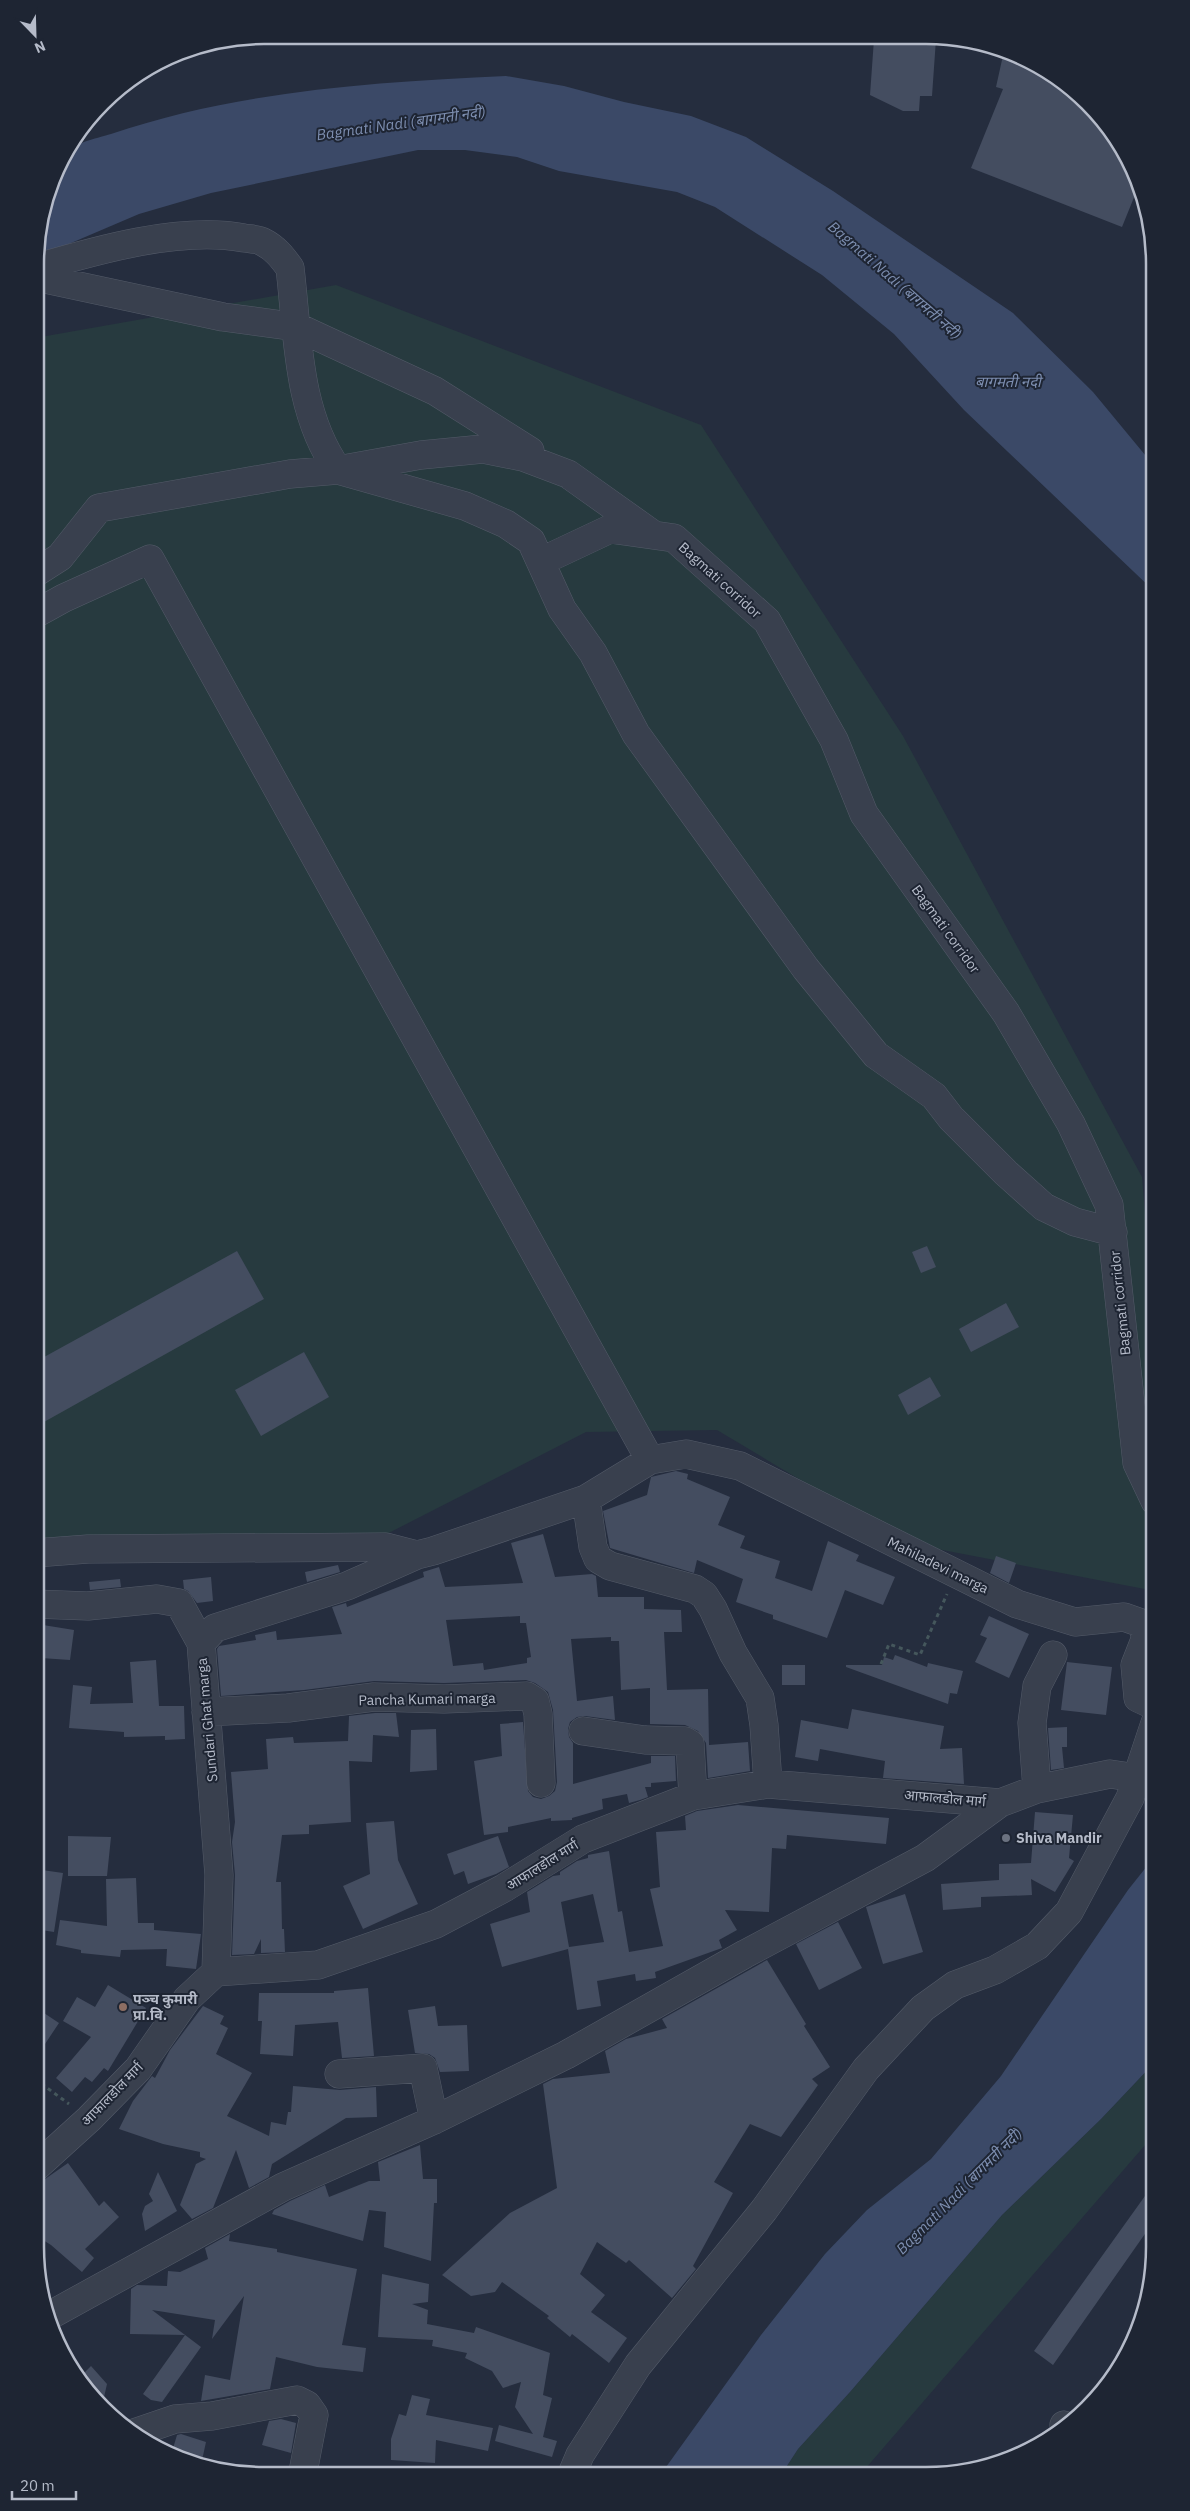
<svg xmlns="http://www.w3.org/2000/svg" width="1190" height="2511" viewBox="0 0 1190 2511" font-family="'IBM Plex Sans','Noto Sans Devanagari',sans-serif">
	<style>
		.green { fill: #273a3f }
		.water { fill: #3b4967 }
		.building { fill: #444d60; fill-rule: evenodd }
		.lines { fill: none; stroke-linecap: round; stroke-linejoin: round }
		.minor-casing { stroke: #545b69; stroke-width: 29 }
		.path { stroke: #45575c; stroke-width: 3; stroke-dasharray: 4 4; stroke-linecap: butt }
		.minor { stroke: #39404e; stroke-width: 28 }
		.worship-dot { fill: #6b7280; stroke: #1e2533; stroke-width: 2 }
		.education-dot { fill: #8d6e63; stroke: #1e2533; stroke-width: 2 }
		.labels { text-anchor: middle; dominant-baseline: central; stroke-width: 4; stroke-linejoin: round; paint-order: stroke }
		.street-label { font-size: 14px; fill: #b5bbc9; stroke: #1e2533 }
		.poi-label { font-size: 14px; font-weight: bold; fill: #b5bbc9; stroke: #1e2533; text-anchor: start }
		.water-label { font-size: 15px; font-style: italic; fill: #7d8eb0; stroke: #1e2533 }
		.rim { fill: none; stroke: #b5bbc9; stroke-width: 2.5 }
	</style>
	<rect width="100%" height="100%" fill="#252d3e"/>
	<path class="green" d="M336,285L701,425L903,736L1142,1177L1155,1336V1591L906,1543L717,1430L586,1432L375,1540L35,1547V338Z
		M1155,2062V2133L1152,2137L859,2476L781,2475L798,2449L850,2392L1002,2215L1101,2119Z"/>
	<path class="water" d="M506,76L564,86L624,102L691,116L746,137L833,191L1013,313L1093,392L1155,467V592L964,410L894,334L822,275L715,207L677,192L559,171L517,157L465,150H418L211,193L139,214L36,258V249C42,224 52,167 69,150C75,143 101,137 111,134C237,91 374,82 506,76Z
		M1155,1856V2062L1101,2119L1002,2215L850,2392L798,2449L781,2475L661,2474L761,2335L825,2254L867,2210L931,2159L1001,2076L1128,1890Z"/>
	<path class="building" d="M874,39H936L932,96H920L919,111H903L870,95Z
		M1004,51L1027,59L1077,92L1124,149L1139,185L1122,227L971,168L1003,89L996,87Z
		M927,1246L936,1267L921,1273L912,1252Z
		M237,1251L264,1299L35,1427V1362Z
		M1006,1303L1019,1327L971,1352L959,1329Z
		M304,1352L329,1397L261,1436L235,1390Z
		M930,1377L941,1396L908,1415L898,1395Z
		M676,1471L688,1474L687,1479L730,1497L718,1525L745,1536L740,1548L780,1561L775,1578L812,1591L828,1541L859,1555L856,1561L895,1577L883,1605L845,1590L827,1638L773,1619V1615L736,1602L743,1579L697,1560L694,1573L610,1548L603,1511L647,1495L651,1477Z
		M543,1534L555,1577L592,1574L596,1576L598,1597H644V1609L681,1610L682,1632H664L667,1690L708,1689L709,1745L748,1742L750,1771L708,1778L706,1743L698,1731L685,1725L650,1724V1688L621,1690L619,1641H611V1637L571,1639L577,1701L613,1696L615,1720L585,1716L577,1717L570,1722L568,1729L569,1737L573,1743V1784L651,1763V1756H675L676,1781L651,1783V1787H645L648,1797L640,1800L629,1803L627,1794L602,1799L603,1809L572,1818V1820L551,1821V1818L508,1827V1832L484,1835L474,1761L502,1756L500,1724L523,1722L528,1791L533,1797L541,1799L549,1796L555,1791L557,1782L553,1710L548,1692L535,1683L526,1680L444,1683L374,1681L304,1690L221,1696L217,1649L219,1646L256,1640L255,1635L276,1631L277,1640L342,1634L332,1607L346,1603L347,1607L424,1577L423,1572L439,1567L445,1587L523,1583L511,1543ZM520,1616V1623H526L531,1657L527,1658V1663L484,1670L483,1663L453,1666L446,1620Z
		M996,1556L1016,1563L1009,1583L990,1573Z
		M338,1565L340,1572L307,1582L305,1572Z
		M211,1577L213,1601L197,1603L188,1591L184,1589L183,1580Z
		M120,1579L121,1587L90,1590L89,1582Z
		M989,1616L1029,1634L1009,1678L975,1662L987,1638L980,1635Z
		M43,1625L74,1630L70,1660L41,1658Z
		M895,1655L927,1667L928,1663L963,1671L957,1694L950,1693L948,1704L846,1667V1665H882L884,1657L893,1660Z
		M156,1660L159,1706H184L185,1739L165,1740V1736L124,1737V1732L69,1728L73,1685L92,1687L90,1704L133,1703L130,1662Z
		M1067,1662L1112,1667L1106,1715L1061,1710Z
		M782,1665H805V1685H782Z
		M852,1709L944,1726L940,1749L962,1748L964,1784L883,1778L885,1761L820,1749L818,1761L795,1757L801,1720L848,1729Z
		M375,1713H396L399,1737L373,1735L372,1762L349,1761L351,1822L309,1825V1834L282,1835L276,1882H281L282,1929H284L285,1952L261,1953V1939L254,1954L232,1955L235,1875L232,1842L235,1822L231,1772L268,1769L266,1739L293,1737L294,1743L348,1741L349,1716Z
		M1067,1727V1747H1062L1064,1768L1051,1770L1048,1728Z
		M436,1729L437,1770L410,1772L411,1730Z
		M738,1805L889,1818L886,1844L787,1835L786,1849L772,1848L769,1912L725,1910L737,1930L719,1940L722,1948L655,1972L656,1978L636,1981L635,1974L597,1981L601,2006L577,2010L568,1949L502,1967L490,1924L530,1912L527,1892L553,1876L560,1875V1872L577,1861L588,1858V1855L609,1851L618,1912L622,1911L629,1952L663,1946L650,1889L660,1887L656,1832L686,1830L685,1816L697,1811ZM593,1894L604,1942L569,1947L561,1902Z
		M1035,1812L1073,1815L1069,1858L1074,1861L1055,1892L1031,1879L1032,1895L981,1897V1907L943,1910L941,1884L999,1880V1864L1031,1863Z
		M394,1821L398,1860L418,1904L363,1929L343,1886L370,1874L366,1823Z
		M68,1836L111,1837L107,1876H68Z
		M498,1836L509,1867L496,1874L468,1884L464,1871L454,1875L447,1854Z
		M35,1869L63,1873L54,1932L35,1929Z
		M136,1878L138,1923H154V1930L201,1934L196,1969L166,1966L167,1949L121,1950L120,1957L81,1953V1950L56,1945L60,1920L107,1926L106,1879Z
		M905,1894L923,1952L883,1964L866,1907Z
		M838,1922L862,1968L819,1990L796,1944Z
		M767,1960L806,2024L804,2026L830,2067L812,2079L818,2085L781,2137L750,2124L714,2182L733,2193L693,2266L696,2269L672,2298L629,2260L626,2263L597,2242L580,2274L605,2295L591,2312L627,2338L609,2363L572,2334L570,2337L547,2318L549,2316L502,2282L495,2292L471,2296L442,2275L510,2213L557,2188L543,2084L553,2079L610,2073L605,2051L626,2039L667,2028L662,2019Z
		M108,1985L146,2008L108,2071L104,2068L92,2082L85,2077L72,2092L56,2078L91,2037L63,2021L77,1997L95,2007Z
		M368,1988L374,2056L342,2058L338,2022L295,2025L293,2056L260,2054L262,2021H258L259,1993H334V1991Z
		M203,2006L224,2016L220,2024L228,2028L216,2054L252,2073L227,2116L269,2136L271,2122L286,2125L288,2112H291L293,2086L340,2090L376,2087L377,2117L346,2118L272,2164L269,2177L249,2188L236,2150L213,2208L192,2219L180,2205L196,2164L206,2159L200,2157V2152L163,2144L119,2129L133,2101L152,2076L155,2078L170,2050Z
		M435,2006L438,2026L467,2025L469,2071L440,2072L435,2058L429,2054L415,2053L408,2010Z
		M35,2007L59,2023L35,2059Z
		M420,2145L423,2179H437V2203H434L431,2261L384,2247L386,2212L369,2210L363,2241L272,2214L274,2210L290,2201L325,2185L329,2197L369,2181H380L378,2162Z
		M68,2163L99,2206L104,2201L119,2217L85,2249L94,2258L82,2272L51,2245L35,2235V2186Z
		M158,2172L177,2211L145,2231L142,2214L145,2206L153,2201L149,2194Z
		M1155,2182L1154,2221L1053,2365L1034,2351Z
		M230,2234L229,2241L277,2249V2252L357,2269L342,2345L366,2348L363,2372L317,2367L276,2357L270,2389L201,2401L205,2375L230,2380L244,2296L212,2339L215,2320L152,2310L201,2347L162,2402L151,2400L143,2394L185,2335L130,2334L131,2289L137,2285L167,2286L168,2271L180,2272L208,2259L205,2248Z
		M382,2274L429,2284L428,2302L412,2304L428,2310L427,2324L474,2333L476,2327L550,2353L543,2395L552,2398L543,2437L557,2441L552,2457L495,2441L499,2425L533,2434L515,2407L521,2382L503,2388L492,2371L465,2358L467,2353L432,2346L433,2340L378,2337Z
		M91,2366L107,2384L102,2406L79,2378Z
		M412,2395L430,2399L426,2415L493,2428L488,2451L436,2440L435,2463L391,2460V2439L399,2414L406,2416Z
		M281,2419L296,2423L291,2453L262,2445L269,2421Z
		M181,2434L206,2442L201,2465L171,2455L177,2435Z"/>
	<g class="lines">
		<g class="minor-casing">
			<path id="minor" d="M36,268C97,250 181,226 244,238C250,239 258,239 263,242C275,248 282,257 290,268C298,336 297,413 338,470L465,506L506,524L531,541L562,609L593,653L636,734L806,969L876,1055L934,1096L951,1118L1006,1173L1044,1207L1075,1222L1113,1232
				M36,277L223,317L297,327L435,391L530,451
				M542,561L610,529L674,538L767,621L834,740L864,814L1006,1013L1071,1124L1109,1205L1137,1463L1155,1501
				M35,573L60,557L99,508L290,474L338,470L421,455L483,449L523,457L568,474L651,533
				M35,614L64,598L150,559L650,1460
				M586,1499L593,1547L598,1559L610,1566L695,1589L704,1595L713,1609L733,1653L760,1698L764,1725L768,1784
				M35,1553L88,1549L386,1547L417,1555L433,1551L586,1499L650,1460L686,1454L740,1466L1017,1604L1075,1622L1124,1617L1141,1623L1146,1637L1135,1665L1138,1698L1155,1706
				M35,1604L88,1606L157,1599L179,1603L201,1643
				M206,1712L288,1708L374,1697L444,1699L527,1696L535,1701L538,1714L541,1783
				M583,1731L645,1740L685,1741L690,1744L693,1796
				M1037,1789L1032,1723L1037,1686L1053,1655
				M216,1972L219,1875L201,1643L215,1628L347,1586L417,1555
				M339,2074L423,2068L434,2120
				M35,2168L89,2119L138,2069L187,1999L216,1972L318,1965L436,1924L504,1888L583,1839L693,1796L768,1784L1000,1803L1037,1789L1110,1774L1137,1778
				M47,2317L283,2187L434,2120L566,2055L745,1954L925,1858L1000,1803
				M1064,2425L1066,2426
				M134,2433L175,2419L212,2416L297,2400L307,2405L314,2415L303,2472
				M572,2474L580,2455L638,2365L764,2210L866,2069L923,2008L955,1985L995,1970L1037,1946L1069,1912L1130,1798L1155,1723"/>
		</g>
		<path class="path" d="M881,1664L889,1644L920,1655L947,1594
			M35,2079L69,2104"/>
		<use href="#minor" class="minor"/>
	</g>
	<circle class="worship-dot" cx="1006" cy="1838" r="5"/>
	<circle class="education-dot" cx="123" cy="2007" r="5"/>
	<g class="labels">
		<g class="street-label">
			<text transform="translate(720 580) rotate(42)">Bagmati corridor</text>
			<text transform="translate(946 929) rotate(54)">Bagmati corridor</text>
			<text transform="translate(1120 1303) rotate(-96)">Bagmati corridor</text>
			<text transform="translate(938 1565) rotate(26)">Mahiladevi marga</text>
			<text transform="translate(427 1699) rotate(-1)">Pancha Kumari marga</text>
			<text transform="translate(207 1720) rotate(-95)">Sundari Ghat marga</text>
			<text transform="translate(945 1798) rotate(5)">आफालडोल मार्ग</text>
			<text transform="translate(542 1865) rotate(-32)">आफालडोल मार्ग</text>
			<text transform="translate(112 2094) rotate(-46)">आफालडोल मार्ग</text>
		</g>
		<g class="poi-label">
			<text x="1016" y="1838">Shiva Mandir</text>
			<text x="133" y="1999">पञ्च कुमारी<tspan x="133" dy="16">प्रा.वि.</tspan></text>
		</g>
		<g class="water-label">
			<text transform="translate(401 123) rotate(-8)">Bagmati Nadi (बागमती नदी)</text>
			<text transform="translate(895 280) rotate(41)">Bagmati Nadi (बागमती नदी)</text>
			<text x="1008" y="381">बागमती नदी</text>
			<text transform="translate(959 2191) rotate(-45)">Bagmati Nadi (बागमती नदी)</text>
		</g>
	</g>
	<path d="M0 0H1190V2511H0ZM264 44H926A220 220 0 0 1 1146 264V2247A220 220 0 0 1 926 2467H264A220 220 0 0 1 44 2247V264A220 220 0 0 1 264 44Z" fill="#1e2533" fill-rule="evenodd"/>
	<path class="rim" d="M264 44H926A220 220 0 0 1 1146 264V2247A220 220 0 0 1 926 2467H264A220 220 0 0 1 44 2247V264A220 220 0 0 1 264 44Z"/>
	<g transform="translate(35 35) rotate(157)" stroke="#1e2533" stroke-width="4" paint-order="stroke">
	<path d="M0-4L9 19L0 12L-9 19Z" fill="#b5bbc9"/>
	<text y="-8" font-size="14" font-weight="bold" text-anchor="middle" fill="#b5bbc9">N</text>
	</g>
	<path d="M12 2491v8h64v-8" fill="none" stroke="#b5bbc9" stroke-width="2.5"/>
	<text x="20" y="2491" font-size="15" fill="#b5bbc9" stroke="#1e2533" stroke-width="4" paint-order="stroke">20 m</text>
</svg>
